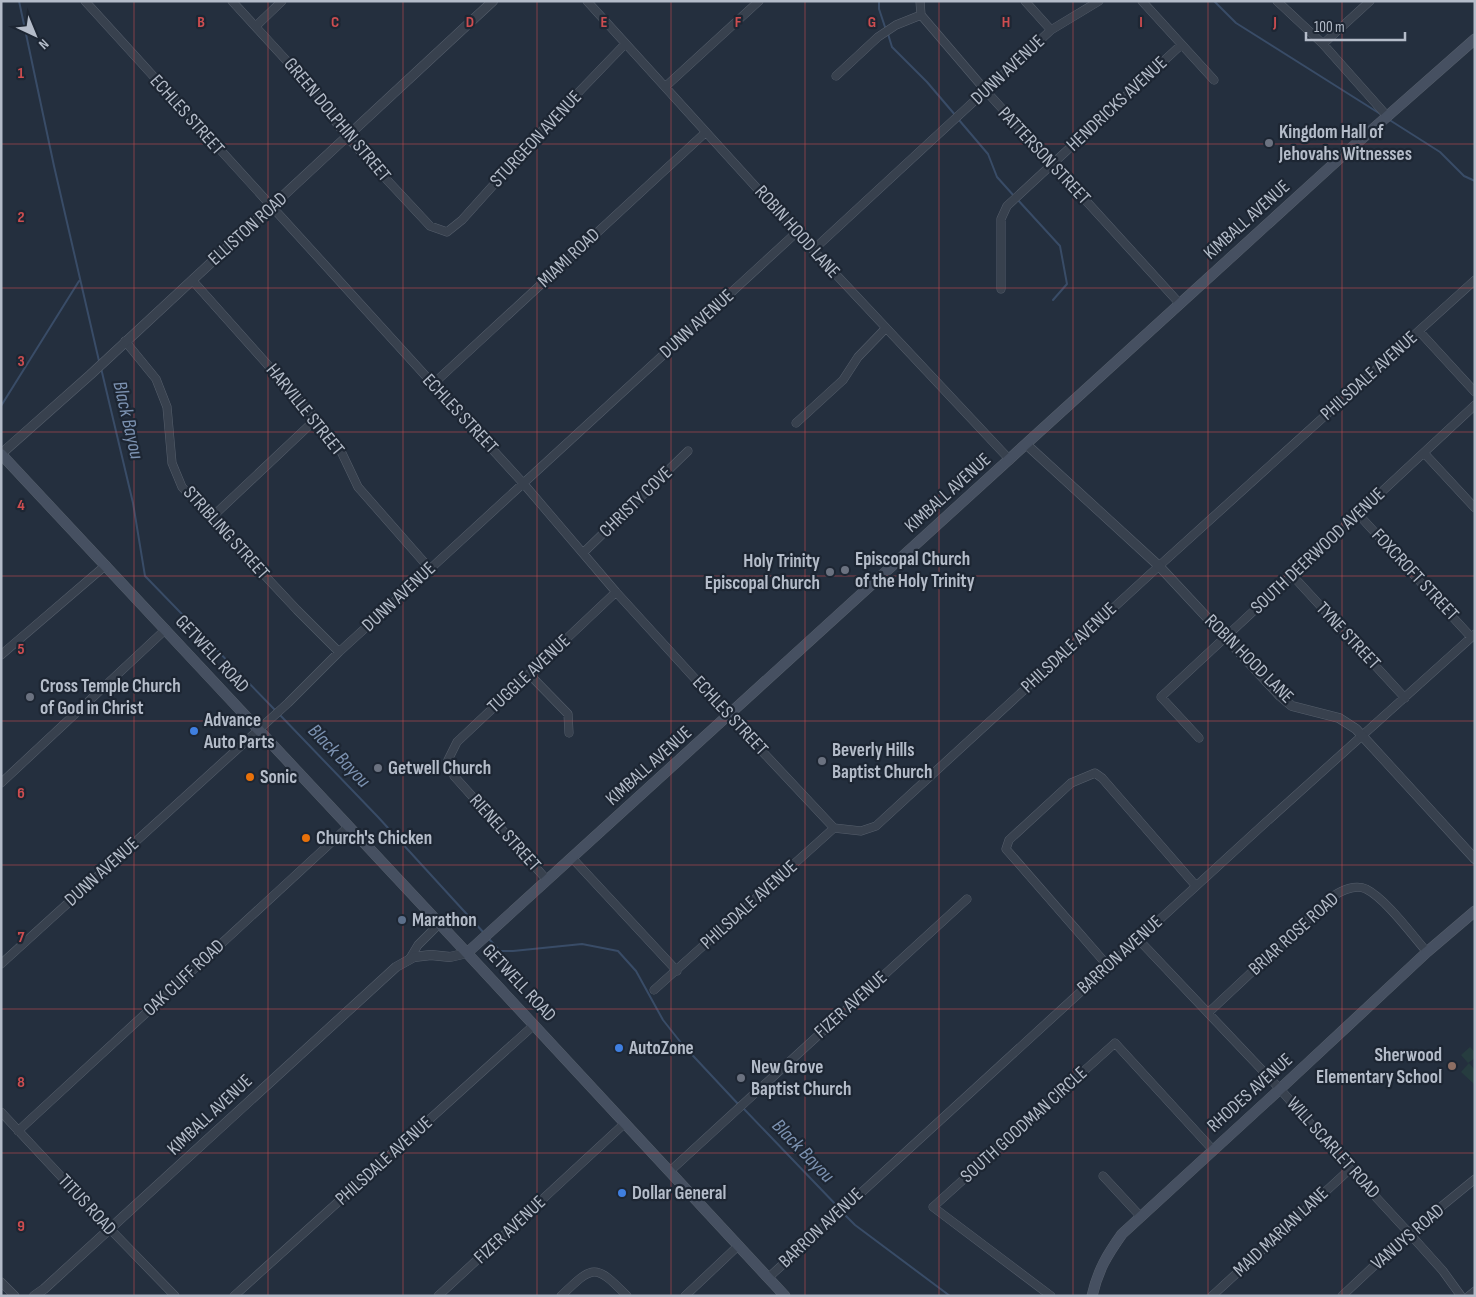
<svg xmlns="http://www.w3.org/2000/svg" width="1476" height="1297" viewBox="0 0 1476 1297" font-family="'Sofia Sans Condensed',sans-serif">
	<style>
		.green { fill: #263c3f }
		.lines { fill: none; stroke-linecap: round; stroke-linejoin: round }
		.stream { stroke: #394c67; stroke-width: 2 }
		.minor-casing { stroke: #565f6c; stroke-width: 9 }
		.tertiary-casing { stroke: #565f6c; stroke-width: 10 }
		.secondary-casing { stroke: #565f6c; stroke-width: 11 }
		.minor { stroke: #38414e; stroke-width: 8 }
		.tertiary { stroke: #38414e; stroke-width: 9 }
		.secondary { stroke: #465061; stroke-width: 10 }
		.grid { fill: none; stroke: #ce4d50; stroke-width: 1; stroke-opacity: 0.55 }
		.worship-dot { fill: #6b7280; stroke: #1d2633; stroke-width: 2 }
		.shop-dot { fill: #3f7fe0; stroke: #1d2633; stroke-width: 2 }
		.food-dot { fill: #e8710a; stroke: #1d2633; stroke-width: 2 }
		.service-dot { fill: #5c6f8a; stroke: #1d2633; stroke-width: 2 }
		.education-dot { fill: #8d6e63; stroke: #1d2633; stroke-width: 2 }
		.labels { text-anchor: middle; dominant-baseline: central; stroke-width: 4.5; stroke-linejoin: round; paint-order: stroke }
		.street-label { font-size: 19px; fill: #b4bcc9; stroke: #1d2633 }
		.poi-label { font-size: 19px; font-weight: bold; fill: #b4bcc9; stroke: #1d2633; text-anchor: start }
		.water-label { font-size: 20px; font-style: italic; fill: #7c92b1; stroke: #1d2633 }
		.grid-label { font-size: 16px; text-anchor: middle; font-weight: bold; fill: #ce4d50; stroke: #1d2633; stroke-width: 4.5; stroke-linejoin: round; paint-order: stroke }
	</style>
	<rect width="100%" height="100%" fill="#242f3e"/>
	<path class="green" d="M1470,1047L1475,1052V1058L1468,1063L1461,1055Z
		M1469,1063L1475,1070L1474,1084L1461,1072Z"/>
	<g class="lines">
		<path class="stream" d="M19,1L54,166L99,361
			M879,1V9L886,30
			M1214,1L1236,23L1382,115
			M888,34L892,47L927,82L956,116
			M1388,119L1440,152L1464,176L1475,181
			M959,120L988,154L997,177L1014,196
			M1017,199L1060,246L1067,284L1053,300
			M101,368L133,503L145,576L276,711
			M1,406L79,281
			M279,714L378,817L484,933
			M489,939L500,951H513L582,944L618,951L636,971L663,1020L682,1044L739,1105
			M743,1108L840,1209
			M843,1213L855,1225L950,1296"/>
		<g class="minor-casing">
			<path id="minor" d="M85,1L523,483L616,592L729,716L834,828
				M232,1L318,95L335,121L347,137L430,226L447,232L462,220L549,123L625,44
				M587,1L813,250L1010,460
				M920,1L921,15L986,91L1180,304
				M1025,1L1051,30
				M1142,1L1214,80
				M1277,1L1323,44L1387,116
				M256,26L282,1
				M1323,44L1370,1
				M836,76L878,37L896,25L921,15
				M665,87L759,1
				M813,250L1051,30L1099,1
				M192,280L316,419L338,445L358,487L430,569
				M1001,289V219L1007,206L1181,45
				M1419,331L1475,392
				M125,341L156,379L167,407L172,463L182,487L297,610L339,652
				M432,385L706,132
				M796,423L843,380L858,357L886,328
				M1424,453L1475,508
				M1358,514L1471,637
				M211,518L316,419
				M583,553L688,451
				M1292,575L1405,698
				M1,655L106,565
				M529,674L568,714L569,733
				M1199,738L1161,697L1475,405
				M1,783L166,629
				M573,859L677,971
				M547,880L454,776L448,760L457,742L616,592
				M1138,939L1280,1089L1350,1169L1409,1233L1443,1271L1461,1296
				M409,960L418,945L439,924
				M1,964L288,703L339,652L430,569L797,232
				M1108,966L1006,849L1009,840L1071,783L1095,773L1102,778L1196,886
				M654,990L834,828L861,831L876,826L1159,566L1475,280
				M1208,1013L1333,896C1343,890 1355,884 1366,889C1386,899 1412,935 1427,952
				M1,1112L111,1230L175,1296
				M18,1131L349,826
				M669,1172L967,899
				M1103,1176L1141,1217
				M768,1278L1264,824L1475,634
				M1,1282L15,1296
				M234,1296L534,1025
				M438,1296L625,1123
				M561,1296C593,1265 595,1263 627,1296
				M685,1296L739,1245
				M1051,1296L933,1207L1115,1043L1213,1150
				M1212,1296L1350,1169
				M1342,1296L1409,1233L1475,1179
				M1469,1296L1475,1291"/>
		</g>
		<g class="tertiary-casing">
			<path id="tertiary" d="M1027,445L1159,566L1280,696L1292,706L1339,718L1356,729L1475,859
				M1,454L90,375L493,1
				M34,1296L44,1289L396,967L414,957L431,955L450,957L467,953"/>
		</g>
		<g class="secondary-casing">
			<path id="secondary" d="M1,454L467,953L785,1296
				M467,953L1340,158L1475,39
				M1092,1296C1098,1270 1107,1255 1122,1234L1280,1089L1427,952L1475,911"/>
		</g>
		<use href="#minor" class="minor"/>
		<use href="#tertiary" class="tertiary"/>
		<use href="#secondary" class="secondary"/>
	</g>
	<path class="grid" d="M134,1V1296M268,1V1296M403,1V1296M537,1V1296M671,1V1296M805,1V1296M939,1V1296M1073,1V1296M1208,1V1296M1342,1V1296M1,144H1475M1,288H1475M1,432H1475M1,576H1475M1,721H1475M1,865H1475M1,1009H1475M1,1153H1475"/>
	<g class="worship-dot">
		<circle cx="1269" cy="143" r="5"/>
		<circle cx="845" cy="570" r="5"/>
		<circle cx="830" cy="572" r="5"/>
		<circle cx="30" cy="697" r="5"/>
		<circle cx="822" cy="761" r="5"/>
		<circle cx="378" cy="768" r="5"/>
		<circle cx="741" cy="1078" r="5"/>
	</g>
	<g class="shop-dot">
		<circle cx="194" cy="731" r="5"/>
		<circle cx="619" cy="1048" r="5"/>
		<circle cx="622" cy="1193" r="5"/>
	</g>
	<g class="food-dot">
		<circle cx="250" cy="777" r="5"/>
		<circle cx="306" cy="838" r="5"/>
	</g>
	<circle class="service-dot" cx="402" cy="920" r="5"/>
	<circle class="education-dot" cx="1452" cy="1066" r="5"/>
	<g class="labels">
		<g class="street-label">
			<text transform="translate(1008 70) rotate(-43)">DUNN AVENUE</text>
			<text transform="translate(1117 104) rotate(-43)">HENDRICKS AVENUE</text>
			<text transform="translate(187 115) rotate(48)">ECHLES STREET</text>
			<text transform="translate(337 120) rotate(50)">GREEN DOLPHIN STREET</text>
			<text transform="translate(536 139) rotate(-47)">STURGEON AVENUE</text>
			<text transform="translate(1044 156) rotate(47)">PATTERSON STREET</text>
			<text transform="translate(1247 220) rotate(-42)">KIMBALL AVENUE</text>
			<text transform="translate(248 229) rotate(-42)">ELLISTON ROAD</text>
			<text transform="translate(797 232) rotate(48)">ROBIN HOOD LANE</text>
			<text transform="translate(569 258) rotate(-43)">MIAMI ROAD</text>
			<text transform="translate(697 324) rotate(-42)">DUNN AVENUE</text>
			<text transform="translate(1369 376) rotate(-42)">PHILSDALE AVENUE</text>
			<text transform="translate(305 410) rotate(51)">HARVILLE STREET</text>
			<text transform="translate(460 414) rotate(47)">ECHLES STREET</text>
			<text transform="translate(948 493) rotate(-42)">KIMBALL AVENUE</text>
			<text transform="translate(636 502) rotate(-44)">CHRISTY COVE</text>
			<text transform="translate(226 533) rotate(48)">STRIBLING STREET</text>
			<text transform="translate(1318 551) rotate(-43)">SOUTH DEERWOOD AVENUE</text>
			<text transform="translate(1415 575) rotate(47)">FOXCROFT STREET</text>
			<text transform="translate(399 597) rotate(-43)">DUNN AVENUE</text>
			<text transform="translate(1348 636) rotate(47)">TYNE STREET</text>
			<text transform="translate(1069 648) rotate(-43)">PHILSDALE AVENUE</text>
			<text transform="translate(212 654) rotate(47)">GETWELL ROAD</text>
			<text transform="translate(1249 659) rotate(45)">ROBIN HOOD LANE</text>
			<text transform="translate(529 674) rotate(-43)">TUGGLE AVENUE</text>
			<text transform="translate(730 716) rotate(47)">ECHLES STREET</text>
			<text transform="translate(649 766) rotate(-42)">KIMBALL AVENUE</text>
			<text transform="translate(505 833) rotate(48)">RIENEL STREET</text>
			<text transform="translate(102 872) rotate(-42)">DUNN AVENUE</text>
			<text transform="translate(749 905) rotate(-42)">PHILSDALE AVENUE</text>
			<text transform="translate(1294 934) rotate(-42)">BRIAR ROSE ROAD</text>
			<text transform="translate(1120 955) rotate(-42)">BARRON AVENUE</text>
			<text transform="translate(184 978) rotate(-43)">OAK CLIFF ROAD</text>
			<text transform="translate(519 983) rotate(47)">GETWELL ROAD</text>
			<text transform="translate(851 1005) rotate(-42)">FIZER AVENUE</text>
			<text transform="translate(1250 1093) rotate(-42)">RHODES AVENUE</text>
			<text transform="translate(210 1115) rotate(-43)">KIMBALL AVENUE</text>
			<text transform="translate(1024 1125) rotate(-42)">SOUTH GOODMAN CIRCLE</text>
			<text transform="translate(1333 1148) rotate(48)">WILL SCARLET ROAD</text>
			<text transform="translate(384 1161) rotate(-42)">PHILSDALE AVENUE</text>
			<text transform="translate(87 1205) rotate(47)">TITUS ROAD</text>
			<text transform="translate(821 1228) rotate(-43)">BARRON AVENUE</text>
			<text transform="translate(510 1230) rotate(-43)">FIZER AVENUE</text>
			<text transform="translate(1281 1232) rotate(-43)">MAID MARIAN LANE</text>
			<text transform="translate(1408 1237) rotate(-41)">VANUYS ROAD</text>
		</g>
		<g class="poi-label">
			<text x="1279" y="132">Kingdom Hall of<tspan x="1279" dy="22">Jehovahs Witnesses</tspan></text>
			<text x="855" y="559">Episcopal Church<tspan x="855" dy="22">of the Holy Trinity</tspan></text>
			<text x="820" y="561" text-anchor="end">Holy Trinity<tspan x="820" dy="22">Episcopal Church</tspan></text>
			<text x="40" y="686">Cross Temple Church<tspan x="40" dy="22">of God in Christ</tspan></text>
			<text x="204" y="720">Advance<tspan x="204" dy="22">Auto Parts</tspan></text>
			<text x="832" y="750">Beverly Hills<tspan x="832" dy="22">Baptist Church</tspan></text>
			<text x="388" y="768">Getwell Church</text>
			<text x="260" y="777">Sonic</text>
			<text x="316" y="838">Church's Chicken</text>
			<text x="412" y="920">Marathon</text>
			<text x="629" y="1048">AutoZone</text>
			<text x="1442" y="1055" text-anchor="end">Sherwood<tspan x="1442" dy="22">Elementary School</tspan></text>
			<text x="751" y="1067">New Grove<tspan x="751" dy="22">Baptist Church</tspan></text>
			<text x="632" y="1193">Dollar General</text>
		</g>
		<g class="water-label">
			<text transform="translate(128 420) rotate(77)">Black Bayou</text>
			<text transform="translate(339 756) rotate(46)">Black Bayou</text>
			<text transform="translate(803 1151) rotate(46)">Black Bayou</text>
		</g>
	</g>
	<g class="grid-label">
		<text x="201" y="27">B</text>
		<text x="335" y="27">C</text>
		<text x="470" y="27">D</text>
		<text x="604" y="27">E</text>
		<text x="738" y="27">F</text>
		<text x="872" y="27">G</text>
		<text x="1006" y="27">H</text>
		<text x="1141" y="27">I</text>
		<text x="1275" y="27">J</text>
		<text x="21" y="78">1</text>
		<text x="21" y="222">2</text>
		<text x="21" y="366">3</text>
		<text x="21" y="510">4</text>
		<text x="21" y="654">5</text>
		<text x="21" y="798">6</text>
		<text x="21" y="942">7</text>
		<text x="21" y="1087">8</text>
		<text x="21" y="1231">9</text>
	</g>
	<rect width="1476" height="1297" fill="none" stroke="#b4bcc9" stroke-width="5"/>
	<g transform="translate(35 35) rotate(136)" stroke="#1d2633" stroke-width="4" paint-order="stroke">
	<path d="M0-4L9 19L0 12L-9 19Z" fill="#b4bcc9"/>
	<text y="-8" font-size="14" font-weight="bold" text-anchor="middle" fill="#b4bcc9">N</text>
	</g>
	<path d="M1306 32v8h99v-8" fill="none" stroke="#b4bcc9" stroke-width="2.5"/>
	<text x="1314" y="32" font-size="15" fill="#b4bcc9" stroke="#1d2633" stroke-width="4" paint-order="stroke">100 m</text>
</svg>
